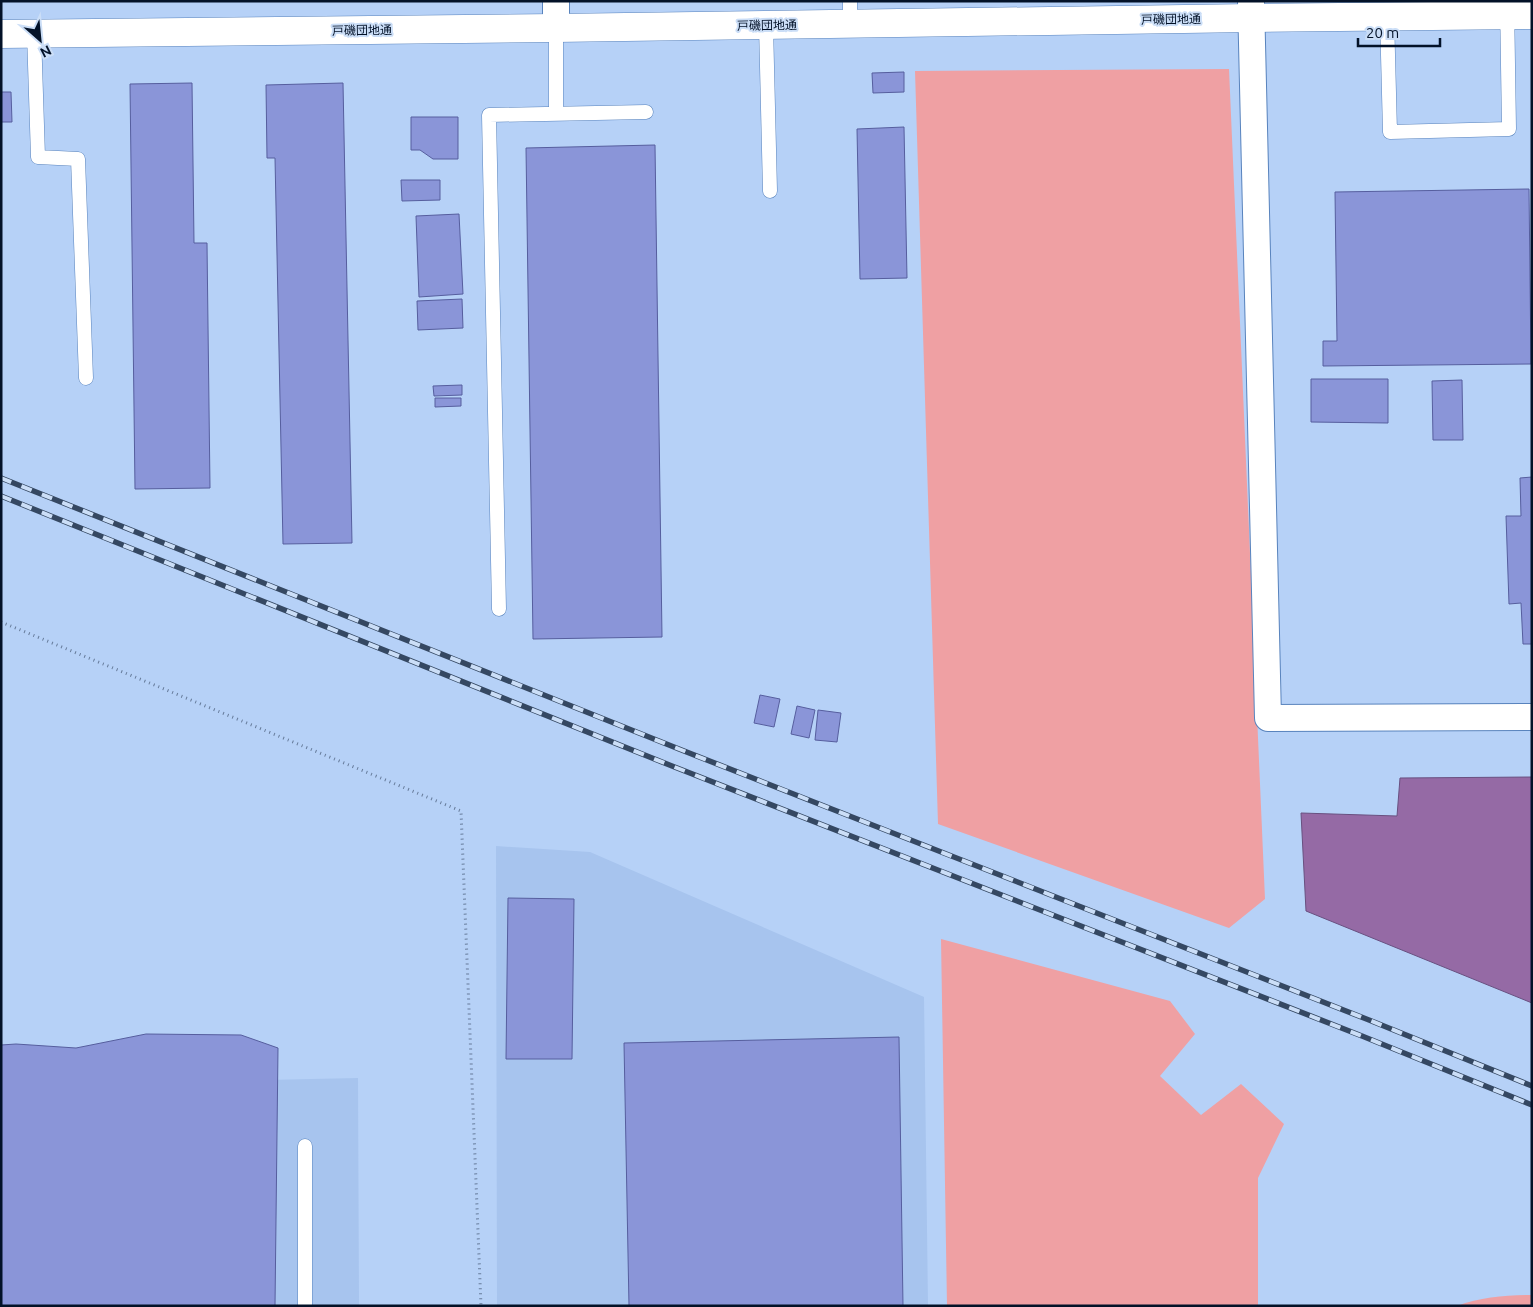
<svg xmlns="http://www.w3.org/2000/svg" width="1533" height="1307" viewBox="0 0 1533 1307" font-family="Ubuntu,'Noto Sans JP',sans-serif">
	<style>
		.built { fill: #a7c4ee }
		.green { fill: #efa0a3 }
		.water { fill: #956aa5; stroke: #695080 }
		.building { fill: #8a95d8; stroke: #565e9e }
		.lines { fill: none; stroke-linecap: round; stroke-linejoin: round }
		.lane-casing { stroke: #5883bd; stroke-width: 15 }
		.street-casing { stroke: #5883bd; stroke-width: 28 }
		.secondary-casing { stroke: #5883bd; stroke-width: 29 }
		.path { stroke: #667b9a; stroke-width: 3; stroke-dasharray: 1 4; stroke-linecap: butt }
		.lane { stroke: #fff; stroke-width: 14 }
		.street { stroke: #fff; stroke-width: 26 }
		.secondary { stroke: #fff; stroke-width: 28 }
		.rail-casing { stroke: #354862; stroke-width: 5.5 }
		.rail { stroke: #cbdef7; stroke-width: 4; stroke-dasharray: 11; stroke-linecap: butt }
		.labels { text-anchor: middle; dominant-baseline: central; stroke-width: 4; stroke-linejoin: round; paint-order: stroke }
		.street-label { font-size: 12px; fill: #031228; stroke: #cbdef7 }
	</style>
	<rect width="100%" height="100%" fill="#b6d1f7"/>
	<path class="built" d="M496,846L590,852L924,997L928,1306H497Z
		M358,1078L359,1306H1V1086Z"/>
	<path class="green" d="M1229,69L1265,899L1229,928L938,824L915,71Z
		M941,939L1170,1001L1195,1034L1160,1076L1201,1115L1241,1084L1284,1124L1258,1178V1306H947Z
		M1532,1295V1306H1457C1481,1297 1506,1295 1532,1295Z"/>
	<path class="water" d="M1532,777V1003L1306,911L1301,813L1397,816L1400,778Z"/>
	<path class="building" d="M904,72V92L873,93L872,73Z
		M192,83L194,243H207L210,488L135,489L130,84Z
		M343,83L352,543L283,544L275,158H267L266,85Z
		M1,92H11L12,122H1Z
		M411,117H458V159H433L420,150H411Z
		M904,127L907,278L860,279L857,129Z
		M655,145L662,637L533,639L526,148Z
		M401,180H440V200L402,201Z
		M1529,189L1531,364L1323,366V341H1337L1335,192Z
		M459,214L463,294L419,297L416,216Z
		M462,299L463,328L418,330L417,301Z
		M1311,379H1388V423L1311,422Z
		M1462,380L1463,440H1433L1432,381Z
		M462,385V395L434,396L433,386Z
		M435,398H461V406L435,407Z
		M1532,477V644H1523L1521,603L1509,604L1506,516H1521L1520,478Z
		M760,695L780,699L774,727L754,723Z
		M797,706L815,710L809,738L791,734Z
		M818,710L841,713L837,742L815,740Z
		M508,898L574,899L572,1059H506Z
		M146,1034L241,1035L278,1048L275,1306H1V1045L16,1044L76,1048Z
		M899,1037L903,1306H629L624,1043Z"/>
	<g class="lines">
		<g class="lane-casing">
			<path id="lane" d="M1387,16L1390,132L1509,129L1507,1
				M850,24V1
				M766,25L770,191
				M34,33L38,157L78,159L86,378
				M556,114V28
				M499,609L489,115L646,112
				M305,1146V1306"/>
		</g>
		<g class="street-casing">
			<path id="street" d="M556,1V28
				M1251,1L1268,718L1532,717"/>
		</g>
		<g class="secondary-casing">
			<path id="secondary" d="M1,34L556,28L1251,18L1532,15"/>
		</g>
		<path class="path" d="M1,622L461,811L481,1306"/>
		<use href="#lane" class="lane"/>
		<use href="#street" class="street"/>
		<use href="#secondary" class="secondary"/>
		<g class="rail-casing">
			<path id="rail" d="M1,478L679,749L1369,1020L1532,1086
				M1,496L672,766L1362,1036L1532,1105"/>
		</g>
		<use href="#rail" class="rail"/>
	</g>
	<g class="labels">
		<g class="street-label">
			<text transform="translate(1171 19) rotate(-1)">戸磯団地通</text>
			<text transform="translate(767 25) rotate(-1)">戸磯団地通</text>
			<text transform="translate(362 30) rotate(-1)">戸磯団地通</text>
		</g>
	</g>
	<rect width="1533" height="1307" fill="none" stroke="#031228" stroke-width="5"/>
	<g transform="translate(40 40) rotate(153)" stroke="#cbdef7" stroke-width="4" paint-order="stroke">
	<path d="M0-4L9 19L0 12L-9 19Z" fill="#031228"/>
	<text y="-8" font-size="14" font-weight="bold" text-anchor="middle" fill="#031228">N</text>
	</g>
	<path d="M1358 38v8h82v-8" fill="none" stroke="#031228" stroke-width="2.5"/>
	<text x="1366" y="38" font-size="15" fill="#031228" stroke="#cbdef7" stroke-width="4" paint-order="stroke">20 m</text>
</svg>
